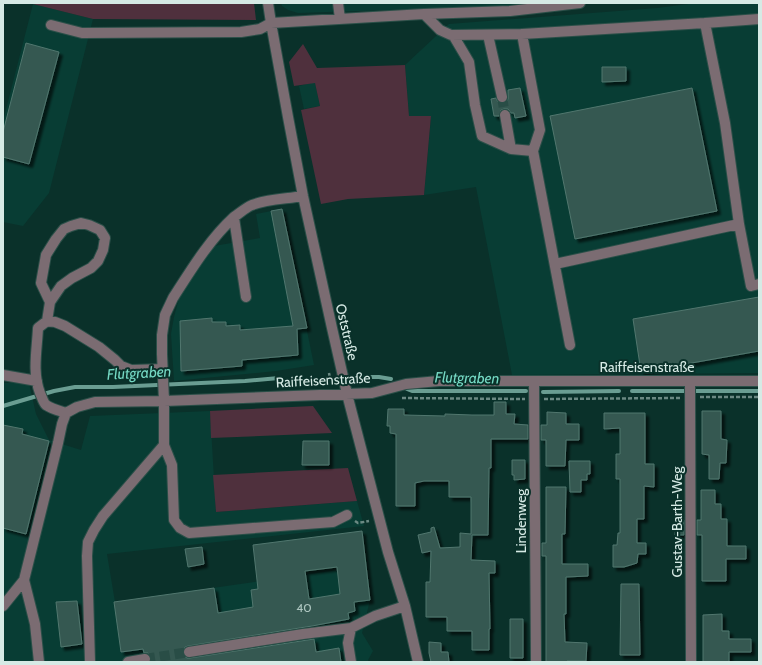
<svg xmlns="http://www.w3.org/2000/svg" width="762" height="665" viewBox="0 0 762 665" font-family="Cabin,sans-serif">
	<style>
		.built { fill: #083d34 }
		.green { fill: #4f303d }
		.lines { fill: none; stroke-linecap: round; stroke-linejoin: round }
		.stream { stroke: #6a9d92; stroke-width: 4 }
		.building { fill: #345951; stroke: #51766e; fill-rule: evenodd; filter: url(#shadow) }
		.minor-tunnel { stroke: #294d46; stroke-width: 10; stroke-dasharray: 10 5; stroke-linecap: butt }
		.minor-casing { stroke: #2b4f48; stroke-width: 12 }
		.path { stroke: #6b8983; stroke-width: 2.5; stroke-dasharray: 4 2; stroke-linecap: butt }
		.minor { stroke: #7b6c72; stroke-width: 10 }
		.labels { text-anchor: middle; dominant-baseline: central; stroke-width: 4; stroke-linejoin: round; paint-order: stroke }
		.number-label { font-size: 12px; fill: #aec6c0 }
		.street-label { font-size: 14px; fill: #d6eae5; stroke: #0a312a }
		.water-label { font-size: 15px; font-style: italic; fill: #75d9c4; stroke: #0a312a }
	</style>
	<defs>
		<filter id="shadow"><feDropShadow dx="3.5" dy="3.5" stdDeviation="1" flood-color="#0009"/></filter>
	</defs>
	<rect width="100%" height="100%" fill="#0a312a"/>
	<path class="built" d="M281,3H538L510,6L298,13L288,10L282,6Z
		M696,3H759V373L512,375L476,187L424,195L431,117L409,116L405,65L449,24L657,8Z
		M33,4L93,19L49,193L23,226L3,222V121Z
		M315,82L320,106L304,109L299,86Z
		M282,209L314,365L276,371L174,381L171,334L174,317L180,295L214,246L260,238L256,214Z
		M3,383H29L36,414L49,440L81,450L90,416L210,411L216,512L357,501L364,526L107,554L115,602L366,566L370,600L362,633L373,651L368,660L369,662H3Z"/>
	<path class="green" d="M34,3H254L256,20L93,19L33,4Z
		M303,44L317,68L405,65L409,116H431L424,195L348,199L321,204L301,110L320,106L315,83L294,86L289,62Z
		M313,406L332,433L211,438L210,411Z
		M348,468L357,501L216,512L213,475Z"/>
	<g class="lines">
		<path class="stream" d="M357,377H379L391,379
			M407,389L412,391H526
			M632,391H685
			M696,391H759
			M543,392L619,391
			M3,406L54,391L75,387H113L245,381L279,378"/>
	</g>
	<path class="building" d="M26,43L59,52L29,164L3,157V132Z
		M602,67H626V81L602,82Z
		M520,88L526,116L515,118L514,113H511L508,109H504L501,110L499,116H494L491,99L496,98L498,102L500,103H504L507,101L508,99V90Z
		M692,88L717,211L575,239L550,116Z
		M282,209L307,328L297,329L298,355L242,360V366L181,371L180,321L212,318V322H226V326L240,325V330L293,326L271,211Z
		M759,297V351L641,372L633,319Z
		M494,402H506V414H515L514,424L528,425V439H491V468H489L488,535H472L471,560L495,561V573H489L490,629H489V650H472V631H447V617H426V582H430L431,551L422,553L418,535L431,532V528L434,527L440,548L460,547V533L471,534V497H449V481H424L415,483V506H396V434L390,433V426H387L388,409H404V415L445,416V414L472,415H494Z
		M702,411H721V439L727,440L726,463H720L719,479H709V455L702,454Z
		M547,412L566,413V424H579V440H566L565,466H546V440H541V425H547Z
		M604,413H645V464H654V487L644,486V519H637V543H646V554H638L637,563L624,567H613V545H617L618,533H620V479H616V454H620V428L604,429Z
		M3,425L23,429L22,434L49,441L26,534L3,528Z
		M303,441H329V465H302Z
		M512,460H525V479L514,480V475H512Z
		M569,461H590V474H587V480H581V492H570Z
		M546,487H566L565,534H562V564H588V576L566,577V614H564L565,642L587,643L586,661H567V662H546V556H542V543H546Z
		M701,490H715V504H721V519H727V546H746V559H726V581H702V535H697V520H701Z
		M676,520H684V535H675Z
		M362,531L370,600L354,602L355,611L348,613L349,619L312,626L188,646L185,647L183,653L184,656L187,658H190L314,639L316,652L339,648L341,662H151V658L150,655L148,653H144L143,649L121,652L114,602L214,588L218,613L253,607L251,590L258,589L253,545ZM337,567L340,594L309,599L305,571Z
		M202,547L204,564L188,567L185,549Z
		M621,584H639L640,655H620Z
		M77,601L82,644L61,647L56,602Z
		M722,614V631H729V639H751V652H729V662H703V615Z
		M510,619H523V658H510Z
		M429,642L441,643V652H448L449,662H431L429,653Z"/>
	<g class="lines">
		<path class="minor-tunnel" d="M502,97L505,115
			M145,659L189,652"/>
		<g class="minor-casing">
			<path id="minor" d="M268,3L271,23L288,117L303,196L332,328L347,394L388,552L405,606L418,662
				M338,3L340,19
				M424,14L440,30L451,35L522,34L705,23L725,123L739,224L555,264
				M705,23L759,19
				M51,25L82,33L241,32L260,29L271,23L424,14L510,11L580,3
				M522,34L540,130L533,151
				M453,35L469,62L475,105L482,136L511,149L533,151L570,345
				M488,35L502,97
				M505,115L511,149
				M303,196C286,199 268,199 252,205C245,208 240,213 234,217C209,240 191,270 173,298L165,315L162,335V354L164,401V445L172,465L174,520L180,528L189,533L333,522L347,515
				M234,218L246,297
				M739,224L751,286L759,284
				M47,321L50,302L41,283L46,255L56,239L64,229L71,226L81,223L89,225L100,230L105,238L103,250L98,261L91,268L72,278L61,286L50,302
				M3,375L37,381
				M534,381L536,662
				M690,381L691,662
				M66,413C60,411 52,409 46,405C43,402 42,397 40,393C32,372 37,350 38,328L47,321L55,322L65,326L99,347L115,360L121,366L131,370L163,369
				M24,580L35,624L39,662
				M3,606L24,580L58,443L62,424L66,413L77,407L95,402L164,401L372,393L406,384L439,381H759
				M189,652L303,634L351,628L375,616L405,606
				M90,662L87,556L88,542L94,530L103,516L164,445
				M128,662L145,659
				M351,662L348,643L351,628"/>
		</g>
		<path class="path" d="M329,373L331,384
			M700,397H759
			M402,398L525,399
			M544,399L681,398
			M355,521L358,523L369,521"/>
		<use href="#minor" class="minor"/>
	</g>
	<g class="labels">
		<g class="number-label">
			<text x="304" y="607">40</text>
		</g>
		<g class="street-label">
			<text transform="translate(347 332) rotate(77)">Oststraße</text>
			<text x="647" y="367">Raiffeisenstraße</text>
			<text transform="translate(323 380) rotate(-3)">Raiffeisenstraße</text>
			<text transform="translate(521 521) rotate(-90)">Lindenweg</text>
			<text transform="translate(677 522) rotate(-90)">Gustav-Barth-Weg</text>
		</g>
		<g class="water-label">
			<text transform="translate(139 373) rotate(-3)">Flutgraben</text>
			<text transform="translate(467 378) rotate(1)">Flutgraben</text>
		</g>
	</g>
	<rect width="762" height="665" fill="none" stroke="#d6eae5" stroke-width="8"/>
</svg>
